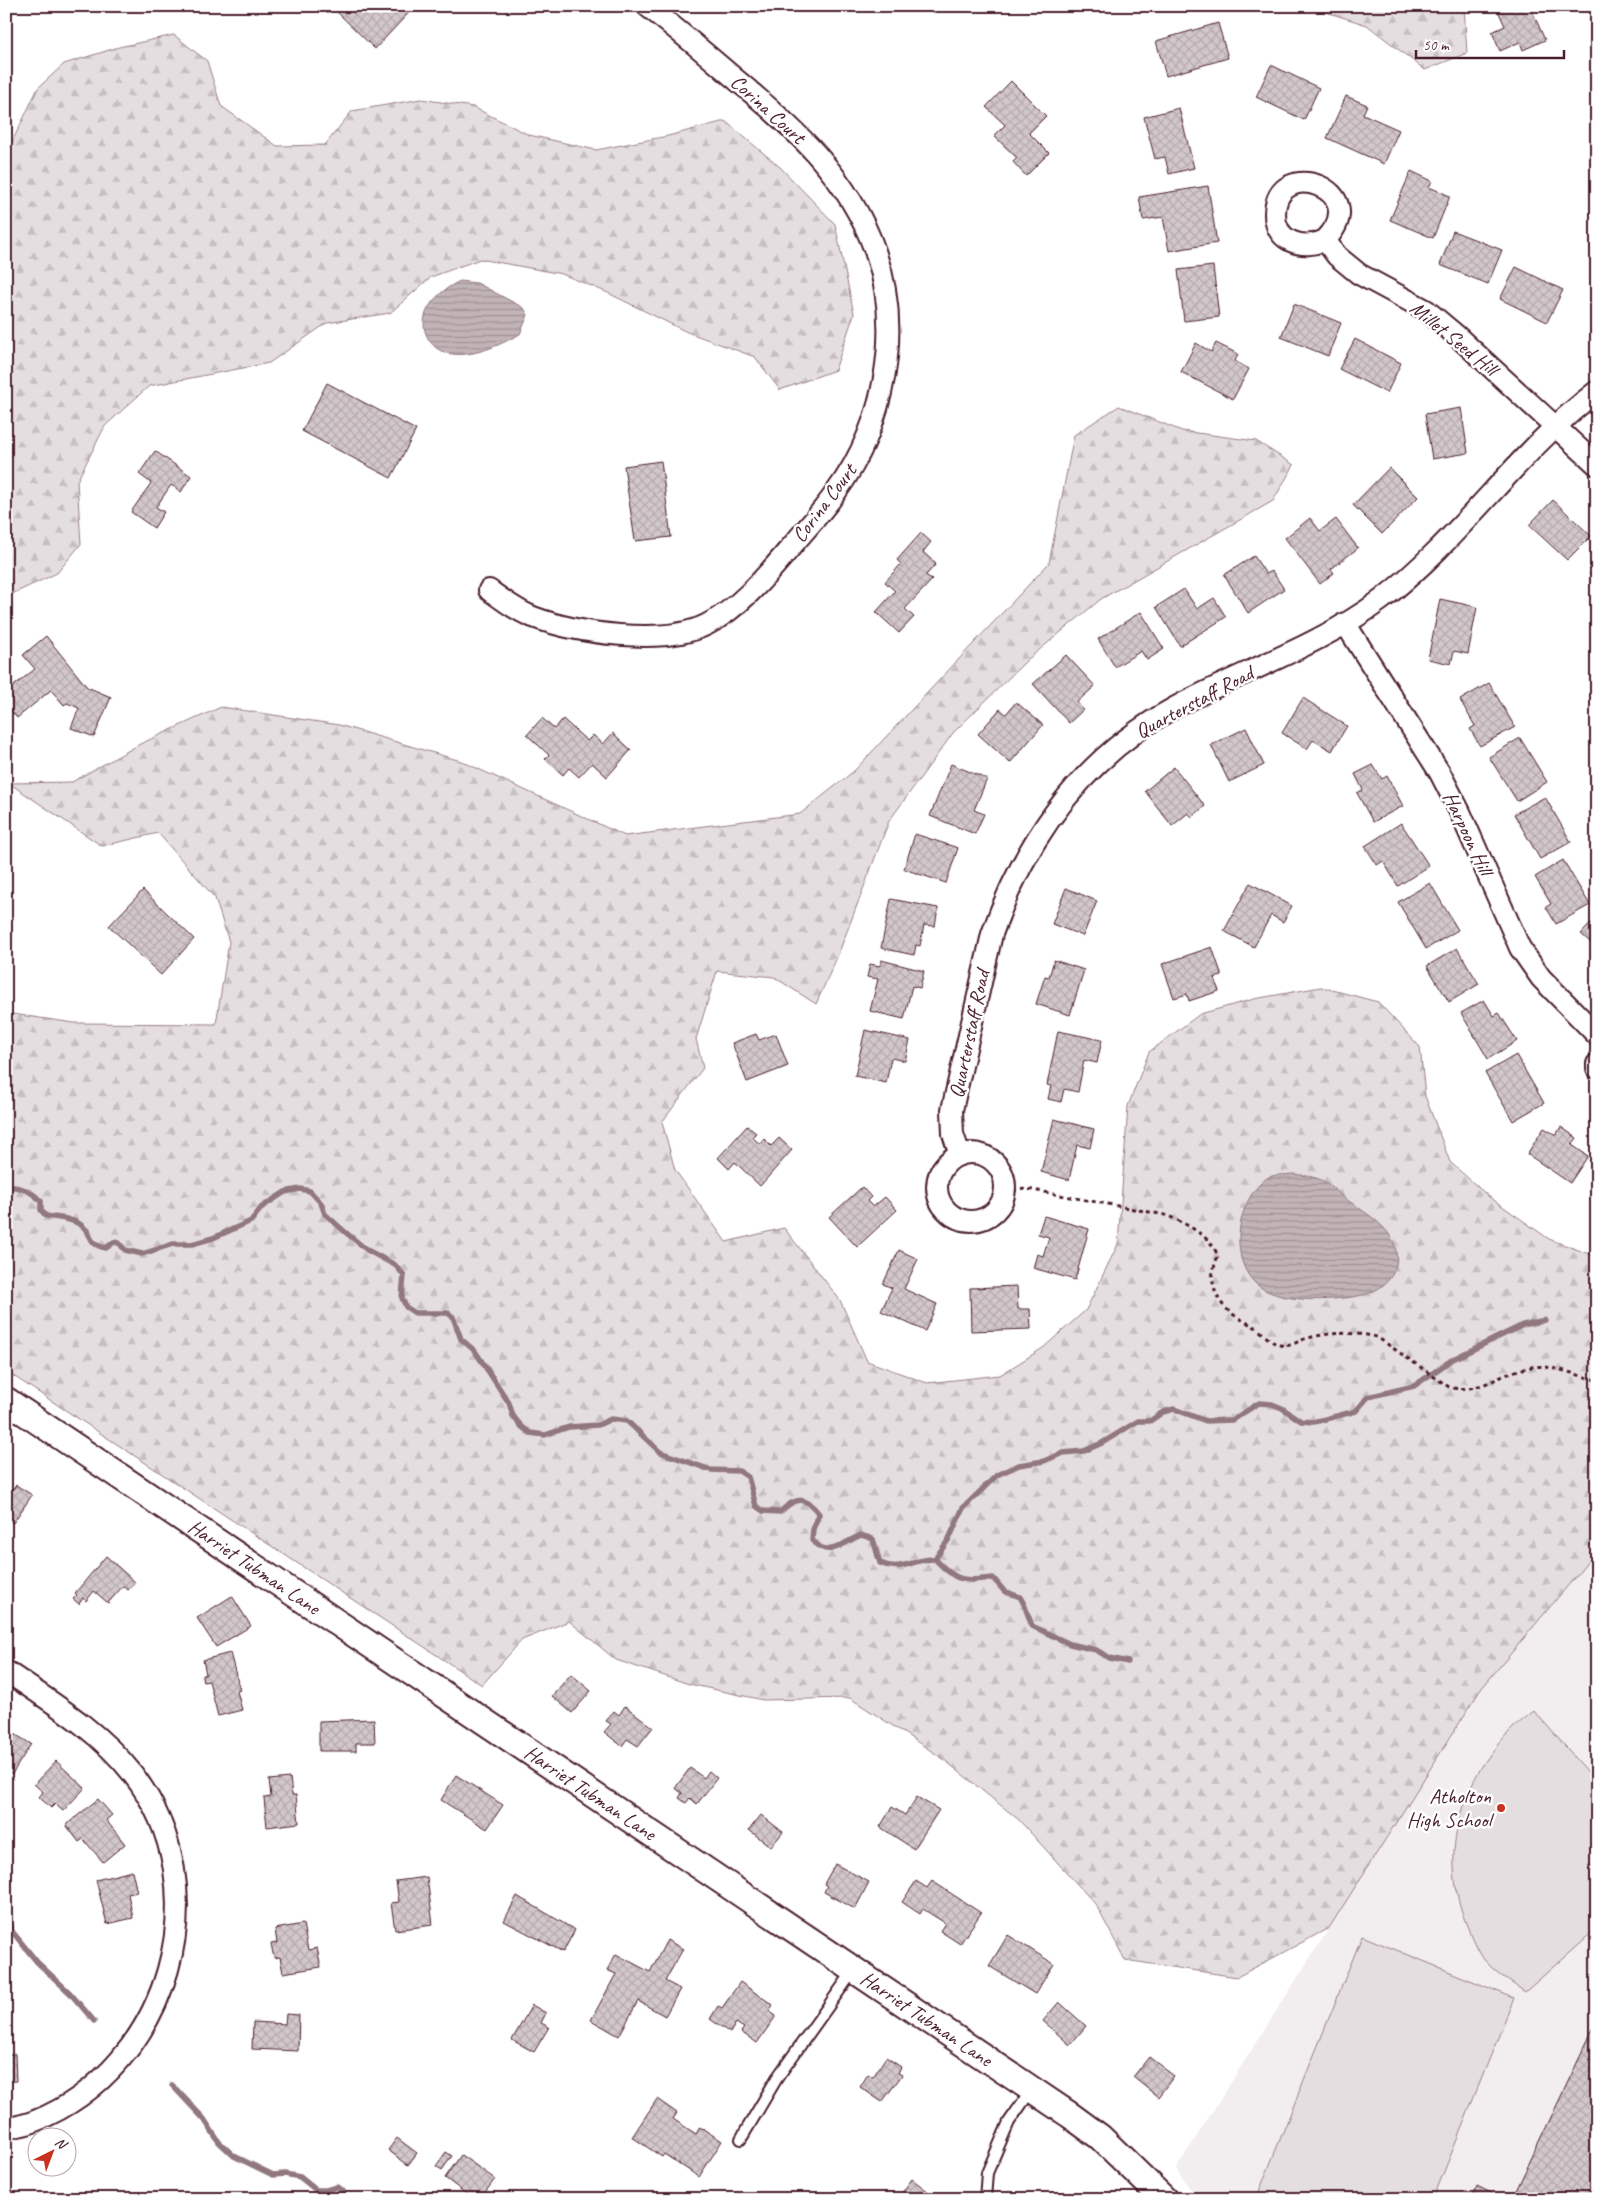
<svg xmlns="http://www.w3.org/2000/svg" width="1603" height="2205" viewBox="0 0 1603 2205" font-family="Caveat,sans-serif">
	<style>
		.built { fill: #f2eeef }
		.forest { fill: url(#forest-firs); stroke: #987e86 }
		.garden { fill: #e5dee0; stroke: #987e86 }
		.water { fill: url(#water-rules); stroke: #91787e }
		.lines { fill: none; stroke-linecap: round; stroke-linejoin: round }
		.stream { stroke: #91787e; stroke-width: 5.5 }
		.building { fill: url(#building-cross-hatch); stroke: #4a1f2b }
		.service-casing { stroke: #4a1f2b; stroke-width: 14 }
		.minor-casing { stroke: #4a1f2b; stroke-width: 24 }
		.tertiary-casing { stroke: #4a1f2b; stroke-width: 29 }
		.path { stroke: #4a1f2b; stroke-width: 3; stroke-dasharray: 4 4; stroke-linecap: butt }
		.service { stroke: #fff; stroke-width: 10 }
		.minor { stroke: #fff; stroke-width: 20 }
		.tertiary { stroke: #fff; stroke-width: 25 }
		.poi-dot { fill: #c8321e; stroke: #fff; stroke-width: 2 }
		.labels { text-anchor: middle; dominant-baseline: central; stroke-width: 5; stroke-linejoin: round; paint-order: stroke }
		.street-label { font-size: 21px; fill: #4a1f2b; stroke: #fff }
		.poi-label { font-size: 21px; fill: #4a1f2b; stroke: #fff; text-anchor: end }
	</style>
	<defs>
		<pattern id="forest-firs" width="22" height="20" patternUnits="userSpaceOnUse" patternTransform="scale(1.25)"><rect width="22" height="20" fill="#e5dee0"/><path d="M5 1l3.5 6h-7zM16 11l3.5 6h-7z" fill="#c6bec0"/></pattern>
		<pattern id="water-rules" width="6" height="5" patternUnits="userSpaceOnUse" patternTransform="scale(1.25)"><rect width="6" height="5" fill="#c1b3b6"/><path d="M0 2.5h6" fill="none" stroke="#9f9194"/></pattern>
		<pattern id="building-cross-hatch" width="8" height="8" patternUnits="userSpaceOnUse" patternTransform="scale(1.25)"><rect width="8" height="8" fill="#d2c7cb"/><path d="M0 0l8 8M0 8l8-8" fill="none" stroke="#b6aaae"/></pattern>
	</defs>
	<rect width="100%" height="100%" fill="#fff"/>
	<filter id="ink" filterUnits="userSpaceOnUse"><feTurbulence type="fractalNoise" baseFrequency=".02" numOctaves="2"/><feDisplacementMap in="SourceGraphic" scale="10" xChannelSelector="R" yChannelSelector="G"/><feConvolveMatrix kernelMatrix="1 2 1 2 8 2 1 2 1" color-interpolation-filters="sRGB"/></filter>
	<g filter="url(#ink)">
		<path class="built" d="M1597,1551V2199H1198L1176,2169L1481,1689Z"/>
		<path class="forest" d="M1307,6H1464L1467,53L1425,70L1367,25Z
			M174,35L207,61L221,106L277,146L325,145L352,111L421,99L473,107L529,135L596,150L668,136L725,121L780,167L835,224L854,314L835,370L780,390L755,357L687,332L606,292L562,274L480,259L431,277L390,313L327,323L269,363L149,386L105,426L77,481L81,544L57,573L8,596L6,600V146L12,142L38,88L64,64L119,47Z
			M1119,406L1182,431L1256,441L1294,465L1273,501L1101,599L1027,660L953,733L889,821L838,955L816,1004L774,977L717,971L696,1039L703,1068L662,1122L675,1170L726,1242L784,1228L840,1300L867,1361L927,1383L1000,1375L1043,1348L1086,1310L1118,1244L1128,1106L1149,1052L1200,1014L1254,999L1321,987L1378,1002L1420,1047L1425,1096L1450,1162L1488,1196L1549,1239L1597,1257V1551L1481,1689L1329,1928L1237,1977L1125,1960L1096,1905L1019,1820L942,1758L850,1698L763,1700L689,1684L616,1660L569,1621L522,1640L482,1685L6,1371V1013L74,1023L216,1024L229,942L215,898L158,833L102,846L9,783L72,782L140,744L221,707L339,725L461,761L625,836L800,814L854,771L1049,563L1074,435Z"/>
		<path class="garden" d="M1534,1711L1597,1782V1928L1525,1992C1513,1984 1499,1975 1489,1965C1477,1954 1470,1933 1464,1918C1440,1851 1460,1784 1508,1733C1515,1725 1526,1718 1534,1711Z
			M1362,1936L1514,1998L1433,2199H1256Z"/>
		<path class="water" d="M460,281L477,283L524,308L528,315L520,334C500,345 471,359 447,353C439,351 434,347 429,340C413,315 438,291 460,281Z
			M1293,1174C1301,1175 1311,1176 1319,1179C1328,1182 1338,1193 1346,1199C1361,1210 1383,1222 1392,1239C1406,1268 1387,1291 1358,1296C1330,1301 1277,1304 1255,1283C1228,1257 1237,1199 1267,1178C1273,1174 1286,1175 1293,1174Z"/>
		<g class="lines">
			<path class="stream" d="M6,1186C21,1187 30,1190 41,1201V1210L46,1216C57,1218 72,1218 81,1225C94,1234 86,1244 106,1248L114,1242L119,1243L125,1250L142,1254L173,1244H192L213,1238L251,1221L262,1207L285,1192L300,1189L310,1191L321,1203L325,1214L344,1231L367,1250L395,1265L404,1275L402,1298L406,1307L415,1313H448L453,1317L461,1339L475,1351L509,1403L513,1416L521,1426L530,1433L545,1435L569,1427L598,1425L611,1419L627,1421L660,1452L711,1470L739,1471L748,1477L756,1506L763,1511L780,1512C796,1497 805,1495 819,1514L813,1529L812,1540C830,1560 841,1543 861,1535L873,1539L880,1563C902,1573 914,1558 935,1559C958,1583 962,1581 993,1578L1004,1591L1020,1597L1024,1604L1032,1626L1070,1644L1096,1650L1110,1658L1128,1662
				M935,1559L949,1539L963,1508L997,1475L1019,1465L1044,1461L1063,1453L1084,1451L1102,1443L1138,1421H1150L1163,1412L1174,1409L1206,1421L1232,1420L1259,1403L1272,1404L1282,1408L1301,1421L1314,1422L1356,1411L1368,1397L1414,1386L1453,1359L1523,1325L1545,1320
				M6,1912L11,1930L37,1962L70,1993L94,2021
				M172,2085L204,2119L219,2142L234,2156L273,2175L285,2174L300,2177L316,2190H326L337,2187L343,2191L341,2199"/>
		</g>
		<path class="building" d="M331,6H415L375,49Z
			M1496,6H1530L1545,40L1523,50L1520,42L1500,51L1492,32L1505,26Z
			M1218,23L1228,58L1166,76L1156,41Z
			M1271,65L1319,88L1304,120L1256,97Z
			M1011,81L1046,116L1029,133L1049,153L1026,176L1013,162L1017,158L994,136L1005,125L986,107Z
			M1346,96L1367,105L1363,114L1399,130L1384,164L1327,138Z
			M1179,108L1194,168L1169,174L1165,157L1155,159L1144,117Z
			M1411,171L1432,181L1429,187L1450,196L1433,238L1390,220Z
			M1208,186L1217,243L1169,251L1163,217L1143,220L1139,197Z
			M1453,231L1502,250L1488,284L1440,265Z
			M1213,266L1219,317L1184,321L1178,270Z
			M1516,267L1563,290L1547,322L1500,299Z
			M1294,304L1341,323L1328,356L1281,337Z
			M1355,339L1401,363L1387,393L1339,369Z
			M1196,343L1211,352L1216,343L1238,354L1235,361L1249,369L1233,399L1181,372Z
			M327,383L416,430L391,478L302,431Z
			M1461,408L1468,453L1432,459L1425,414Z
			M155,451L191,476L181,492L171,485L156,507L164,512L154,528L131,512L151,483L139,474Z
			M661,461L671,537L635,541L624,466Z
			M1389,468L1418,497L1382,534L1353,505Z
			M1553,500L1591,536L1567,560L1529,525Z
			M1310,518L1320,531L1336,519L1358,548L1331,569L1334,573L1320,584L1285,538Z
			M921,533L931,542L923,552L936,564L926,575L932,580L905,609L914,617L899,633L876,612L895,591L885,582L901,564L897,560Z
			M1254,556L1266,574L1272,571L1284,589L1248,613L1224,575Z
			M1597,566V581L1589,574Z
			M1184,589L1197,609L1214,598L1226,617L1180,646L1156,607Z
			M1440,599L1477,607L1468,654L1454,651L1451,664L1428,659Z
			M1141,612L1164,649L1147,660L1141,651L1115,667L1098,639Z
			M46,636L87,687L111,697L94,737L71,728L79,708L67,703L64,705L51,690L17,718L6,705V692L35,669L23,655Z
			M1066,655L1095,686L1077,702L1083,710L1069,723L1033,684Z
			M1489,683L1515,727L1480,746L1470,729L1475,726L1460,700Z
			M1303,698L1347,726L1332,751L1313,740L1307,749L1282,733Z
			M1016,702L1043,725L1010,763L978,734L1000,709L1006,714Z
			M542,718L554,729L563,719L587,741L593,735L603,744L613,733L631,750L607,777L592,763L579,777L569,768L563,775L545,759L549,755L527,735Z
			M1246,728L1264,765L1229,782L1211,745Z
			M1520,738L1547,782L1517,801L1489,757Z
			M951,764L987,779L974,810L984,814L975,834L930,816Z
			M1373,765L1382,779L1387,776L1403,806L1373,822L1357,793L1363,790L1355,774Z
			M1174,767L1205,806L1192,817L1188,813L1172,826L1145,791Z
			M1545,797L1571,842L1540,859L1514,814Z
			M1401,823L1429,866L1398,886L1383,861L1377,865L1365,846Z
			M915,834L958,848L946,883L904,869Z
			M1563,860L1590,905L1556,924L1546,907L1551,904L1535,877Z
			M1250,883L1292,906L1283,922L1271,915L1254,947L1224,931Z
			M1430,883L1458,930L1426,949L1398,902Z
			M1066,888L1097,901L1083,936L1052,924Z
			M143,890L194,939L161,975L109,926Z
			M891,899L938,908L935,926L924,925L920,946L916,945L914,955L881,948Z
			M1597,917V948L1581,934Z
			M1212,947L1222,976L1214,978L1219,991L1189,1001L1187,994L1174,998L1162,964Z
			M1457,948L1479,984L1449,1002L1427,966Z
			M881,960L924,971L920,988L912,986L904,1019L870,1011L878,979L867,977L870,964L880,966Z
			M1054,960L1084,970L1070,1015L1036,1004L1045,976L1049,977Z
			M1484,1000L1494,1016L1499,1013L1517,1041L1488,1059L1461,1013Z
			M865,1030L910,1040L905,1061L891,1058L886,1083L855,1076Z
			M1058,1031L1102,1040L1097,1063L1084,1060L1078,1092L1064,1089L1061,1102L1048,1099L1051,1086L1047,1085Z
			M756,1034L759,1040L776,1034L788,1066L747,1082L732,1043Z
			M1516,1055L1544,1103L1513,1121L1485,1073Z
			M1054,1119L1094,1129L1090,1148L1077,1145L1069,1180L1041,1172Z
			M747,1126L756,1133L752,1137L760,1144L764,1139L771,1146L779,1138L792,1150L760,1186L735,1162L729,1169L718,1158Z
			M1561,1127L1577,1138L1572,1145L1588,1156L1570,1183L1527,1154L1544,1128L1556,1135Z
			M862,1187L871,1197L867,1201L873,1207L885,1197L897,1210L857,1247L829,1217Z
			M1044,1216L1089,1229L1075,1280L1033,1268L1037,1254L1043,1256L1049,1237L1038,1234Z
			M899,1250L918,1259L904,1289L937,1304L925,1331L881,1311L892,1288L883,1284Z
			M1017,1286L1018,1309H1030L1031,1329L971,1331L970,1288Z
			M6,1485L13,1490L16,1485L32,1495L13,1523L6,1518Z
			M106,1556L135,1582L128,1590L123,1586L108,1603L94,1591L86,1601L83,1598L79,1604L73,1599L77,1595L75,1593Z
			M232,1596L251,1626L216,1647L197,1618Z
			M230,1653L240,1690L237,1691L242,1710L218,1716L209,1681L203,1682L202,1676L206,1674L203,1660Z
			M571,1674L591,1691L572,1713L552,1696Z
			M625,1706L653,1727L638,1746L627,1739L622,1746L604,1732L611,1724L606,1721L614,1711L619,1715Z
			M374,1719L375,1743H356V1751H319V1721Z
			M6,1732L11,1735L13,1733L31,1744L12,1774L6,1771Z
			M56,1761L85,1788L63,1811L55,1804L51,1808L39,1797L43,1792L34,1784Z
			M690,1768L704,1778L709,1771L717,1778L697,1804L690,1798L686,1803L679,1798L682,1793L675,1788Z
			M456,1775L503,1805L487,1829L441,1800Z
			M290,1778L292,1795H296L299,1823L267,1827L264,1798L271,1797L269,1780Z
			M917,1797L939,1810L914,1849L880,1827L892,1807L905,1815Z
			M98,1799L112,1815L106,1820L125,1844L103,1862L83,1839L79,1842L66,1825Z
			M761,1815L783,1832L771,1847L749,1830Z
			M835,1864L869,1882L855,1909L824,1892L827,1886L824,1884Z
			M132,1871L137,1892L128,1894L133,1918L107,1924L96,1880Z
			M427,1877L433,1925L395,1930L391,1903L399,1902L396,1881Z
			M916,1881L927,1888L932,1881L981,1913L960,1944L940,1931L945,1923L923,1909L920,1914L902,1902Z
			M517,1896L575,1930L563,1952L504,1921Z
			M303,1924L308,1950L317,1948L321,1967L283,1973L280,1957L274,1958L271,1944L277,1943L275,1929Z
			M1008,1935L1054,1964L1035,1994L989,1966Z
			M667,1940L683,1949L665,1981L680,1989L665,2016L638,2001L619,2036L591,2020L616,1974L607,1970L616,1954L650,1972Z
			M740,1982L773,2005L769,2011L776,2016L757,2043L741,2032L744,2028L736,2023L730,2033L710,2019L718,2006L722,2008Z
			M1059,2002L1086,2026L1070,2045L1043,2021Z
			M532,2005L546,2013L541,2023L549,2027L534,2052L512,2040Z
			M286,2014L299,2015L298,2051L252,2049L253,2022L285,2024Z
			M1597,2021V2199H1512Z
			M15,2054L16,2081L6,2082V2055Z
			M886,2057L901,2067L898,2073L902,2075L882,2102L860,2087L868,2074L873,2077Z
			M1149,2057L1174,2076L1158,2097L1133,2077Z
			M657,2099L677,2113L673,2119L696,2134L700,2127L722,2141L699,2177L664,2154L662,2157L632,2137Z
			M397,2138L417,2153L408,2165L388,2150Z
			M446,2152L452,2156L442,2170L436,2166Z
			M461,2155L495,2179L480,2199H473L445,2178Z
			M912,2179L938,2199H901L899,2197Z
			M1477,2186L1503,2199H1472Z"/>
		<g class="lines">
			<g class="service-casing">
				<path id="service" d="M741,2139L777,2078L854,1970
					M985,2199L987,2173L1009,2122L1032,2089"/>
			</g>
			<g class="minor-casing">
				<path id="minor" d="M1325,240C1375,190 1275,154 1275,214C1275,243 1304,250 1325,240L1337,256L1359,274L1426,310L1457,336L1597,465
					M489,590C503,600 517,611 533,617C576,633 663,646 706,625C740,608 767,575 791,547C806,529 823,511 836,492C885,425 903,330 875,251C849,176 792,126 733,77C705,53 677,29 647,6
					M1345,623L1440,773L1460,812L1520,948L1541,978L1597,1035
					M1597,1064V1068
					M937 1187a34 34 0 1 1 68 0a34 34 0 1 1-68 0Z
					M960,1155L953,1134L952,1110L992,934C1026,837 1083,758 1174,708C1242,671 1318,647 1381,600C1461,539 1517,452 1597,391
					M6,1671C51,1702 98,1730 132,1773C222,1888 170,2067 35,2121C26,2125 16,2126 6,2129"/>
			</g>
			<g class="tertiary-casing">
				<g id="tertiary">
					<path id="s1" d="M6,1400L1070,2115L1100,2137L1164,2199"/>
				</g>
			</g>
			<path class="path" d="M1005,1191L1028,1189L1165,1215C1180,1220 1215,1238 1217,1256C1217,1261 1214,1266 1213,1271C1211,1282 1216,1298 1224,1306C1232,1316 1245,1321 1255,1327C1264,1333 1269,1342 1280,1345C1290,1348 1299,1340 1308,1338C1330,1332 1355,1332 1377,1337L1449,1387C1480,1395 1502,1371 1532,1367C1552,1364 1577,1376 1597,1380"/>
			<use href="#service" class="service"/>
			<use href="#minor" class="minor"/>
			<use href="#tertiary" class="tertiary"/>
		</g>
	</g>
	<circle class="poi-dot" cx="1501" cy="1808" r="5"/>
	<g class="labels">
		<g class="street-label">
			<text transform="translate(768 109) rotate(42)">Corina Court</text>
			<text transform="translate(1454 338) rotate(39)">Millet Seed Hill</text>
			<text transform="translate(824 503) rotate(-53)">Corina Court</text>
			<text transform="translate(1194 702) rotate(-28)">Quarterstaff Road</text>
			<text transform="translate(1468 833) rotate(65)">Harpoon Hill</text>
			<text transform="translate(969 1034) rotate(-78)">Quarterstaff Road</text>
			<text stroke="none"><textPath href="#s1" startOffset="299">Harriet Tubman Lane</textPath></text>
			<text stroke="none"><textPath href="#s1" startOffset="704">Harriet Tubman Lane</textPath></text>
			<text stroke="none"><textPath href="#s1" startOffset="1109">Harriet Tubman Lane</textPath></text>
		</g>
		<g class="poi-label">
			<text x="1491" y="1796">Atholton<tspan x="1491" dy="24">High School</tspan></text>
		</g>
	</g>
	<rect width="1603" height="2205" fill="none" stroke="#fff" stroke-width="25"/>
	<rect x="12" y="12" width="1578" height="2180" fill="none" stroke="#4a1f2b" stroke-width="2" filter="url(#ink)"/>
	<g transform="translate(52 2152) rotate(42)"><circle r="24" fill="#ffffff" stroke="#b7a5aa"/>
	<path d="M0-4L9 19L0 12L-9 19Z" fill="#c8321e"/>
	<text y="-8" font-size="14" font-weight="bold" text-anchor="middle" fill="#4a1f2b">N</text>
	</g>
	<path d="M1416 50v8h148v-8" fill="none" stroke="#4a1f2b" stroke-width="2.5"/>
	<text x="1423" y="50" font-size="15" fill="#4a1f2b" stroke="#ffffff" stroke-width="4" paint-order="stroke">50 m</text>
</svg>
